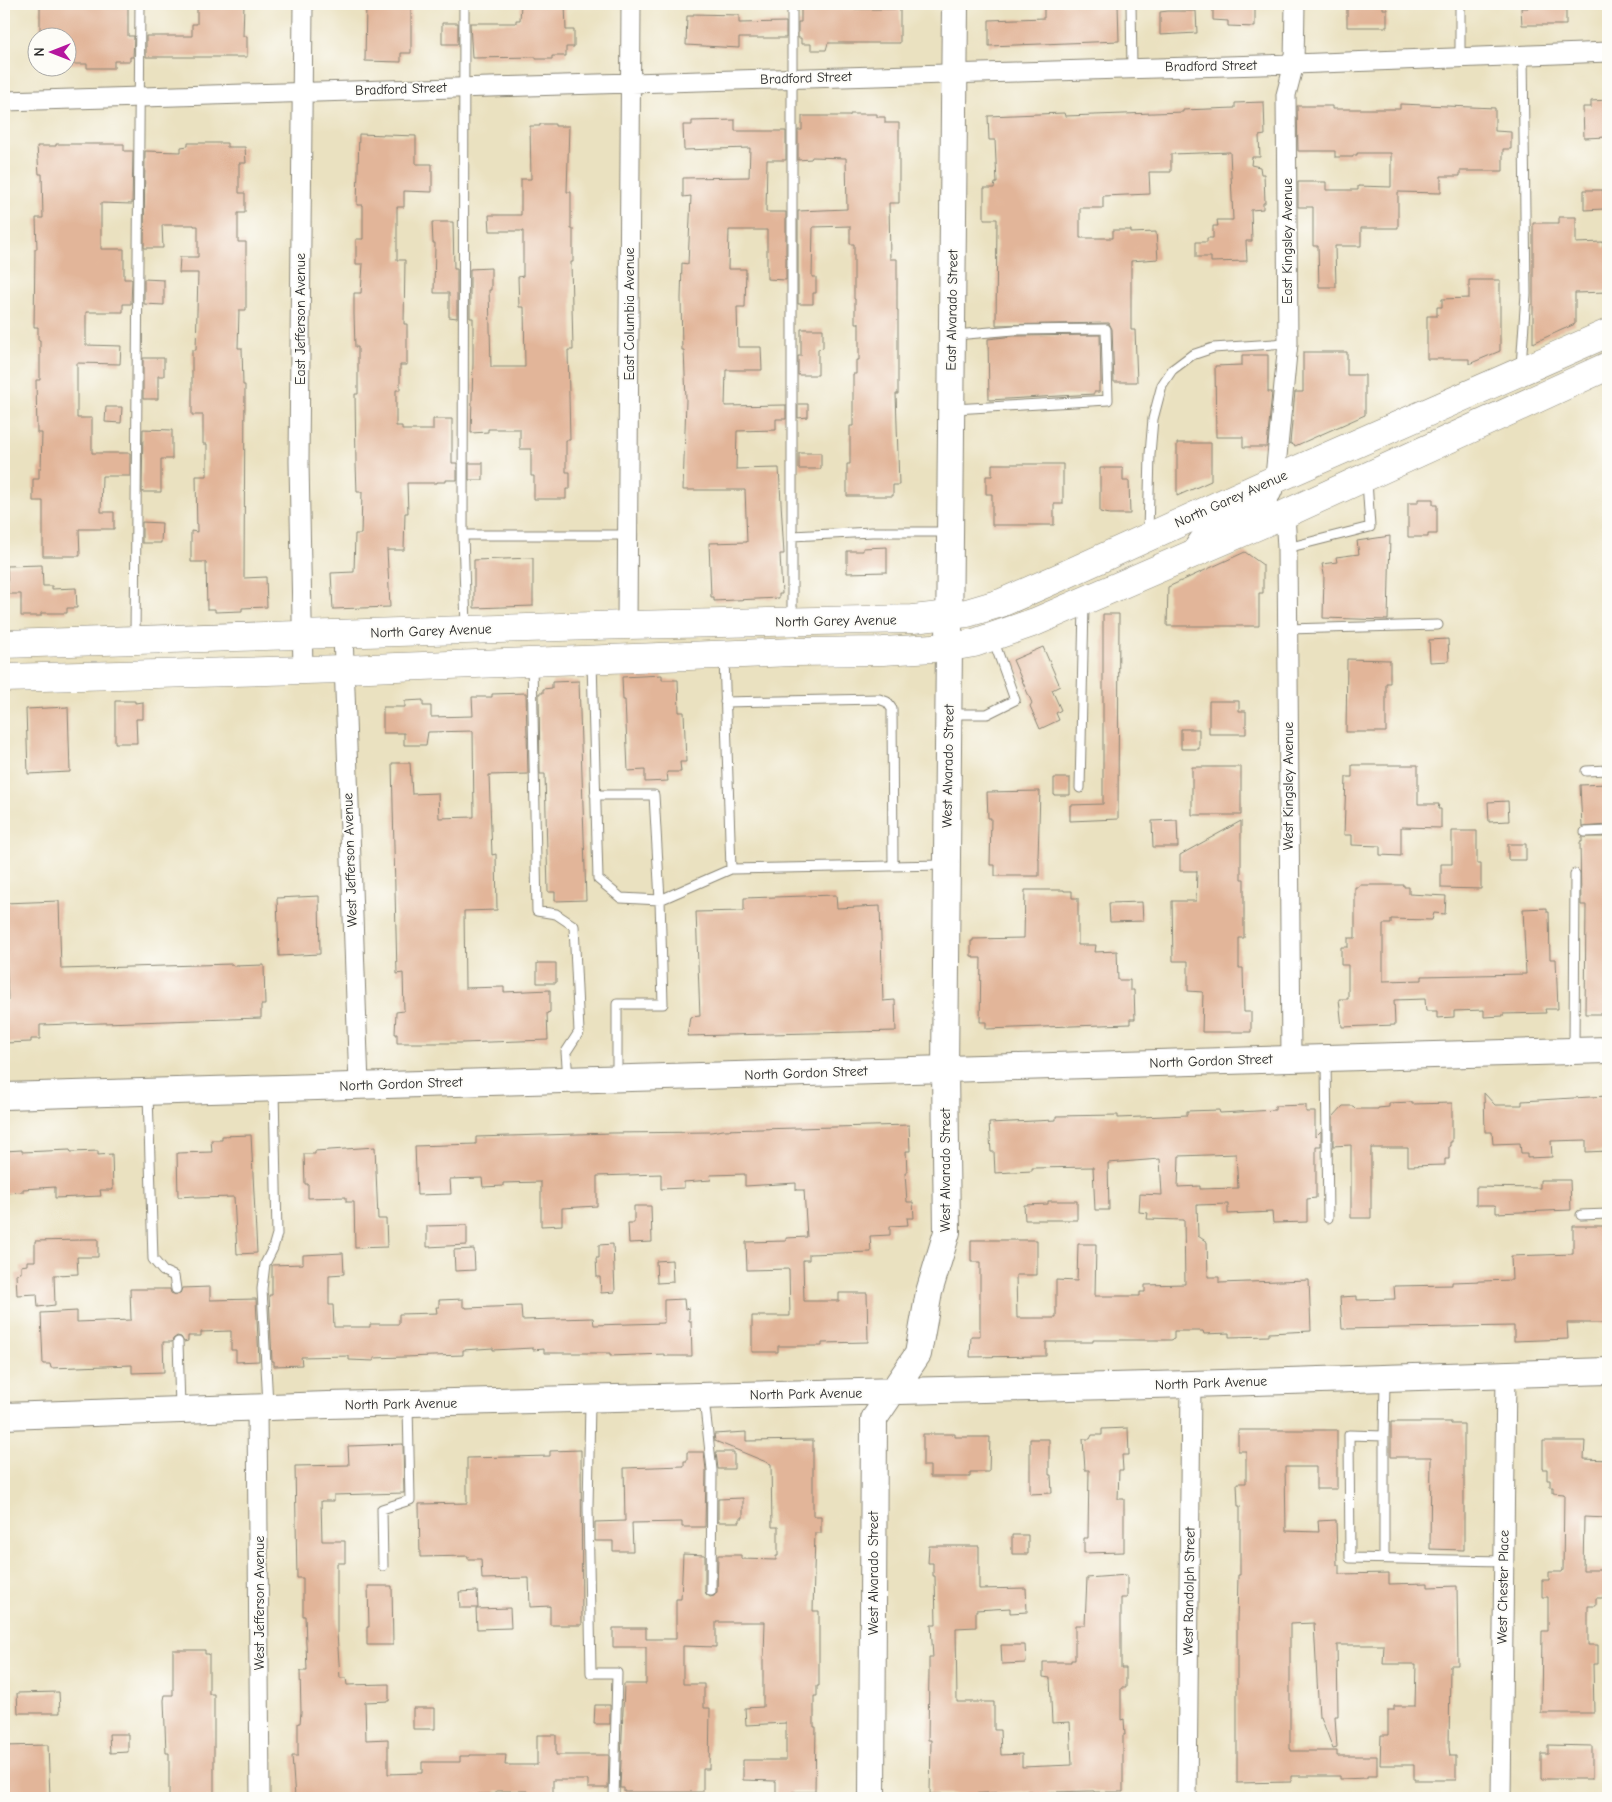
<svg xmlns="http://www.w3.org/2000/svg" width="1612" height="1802" viewBox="0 0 1612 1802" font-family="'Comic Neue',sans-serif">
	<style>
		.building { fill: #e2b599; fill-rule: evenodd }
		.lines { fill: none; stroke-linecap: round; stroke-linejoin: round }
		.lane-casing { stroke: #8a8676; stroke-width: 11 }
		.street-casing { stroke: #8a8676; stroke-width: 21 }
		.secondary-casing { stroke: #8a8676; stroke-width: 28 }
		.primary-casing { stroke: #8a8676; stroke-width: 29 }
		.lane { stroke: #fff; stroke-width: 9 }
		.street { stroke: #fff; stroke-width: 19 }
		.secondary { stroke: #fff; stroke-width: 26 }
		.primary { stroke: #fff; stroke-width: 28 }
		.labels { text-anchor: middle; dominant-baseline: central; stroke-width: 4; stroke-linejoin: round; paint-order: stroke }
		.street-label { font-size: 14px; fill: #2b2b2b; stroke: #fdfcf7 }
	</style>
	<rect width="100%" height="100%" fill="#fdfcf7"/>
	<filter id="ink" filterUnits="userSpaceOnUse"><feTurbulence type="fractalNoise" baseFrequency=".02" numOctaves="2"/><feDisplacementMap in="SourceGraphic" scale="10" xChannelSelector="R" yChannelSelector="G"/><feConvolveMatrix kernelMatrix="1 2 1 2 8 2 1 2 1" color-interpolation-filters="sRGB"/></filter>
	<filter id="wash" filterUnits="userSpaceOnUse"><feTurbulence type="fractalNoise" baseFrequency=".0096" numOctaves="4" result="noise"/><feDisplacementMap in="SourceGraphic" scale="20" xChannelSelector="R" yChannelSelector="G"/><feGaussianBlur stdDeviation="1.12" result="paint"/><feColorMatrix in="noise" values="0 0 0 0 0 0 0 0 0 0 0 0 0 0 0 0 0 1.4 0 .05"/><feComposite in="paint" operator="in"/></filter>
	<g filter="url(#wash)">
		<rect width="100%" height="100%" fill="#eae1c0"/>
		<g id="blocks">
			<path class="building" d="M40,4H128V36H134L133,57H130V61H114V68H87V64H68V38H40Z
				M197,4H244L243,36H247V57H146V36H192V24H197Z
				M366,4H411V53H401V62L365,61Z
				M521,4H565L566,30H574V47H566V56H552V59H536V57L472,58L470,23H516V20H520Z
				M813,4H848V9H900V43H828L826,50H811V44H801V38H798V22H801V7H813Z
				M1044,4H1118L1119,41L989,46V20L1044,18Z
				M1213,4H1255V27L1228,26V21L1213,20Z
				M1347,4H1383V9H1387V27H1347Z
				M1528,4H1566V25H1522L1521,8H1528Z
				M1168,11H1196L1197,33L1160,35V12Z
				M693,14L739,15V23L786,22V38H739V48L686,45L687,16H693Z
				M442,23H458V44H442Z
				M1608,100V137L1584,138L1583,107H1591V101Z
				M1264,102L1265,135L1259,136L1260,157H1252L1251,165L1260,167L1261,174H1264L1265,203H1263V209L1251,210L1252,241H1246L1247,261L1211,262V257H1196V242H1207V238H1213V226H1218L1217,220H1233L1230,152L1171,154V172H1149L1150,194L1103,196V208H1080V238H1113V230H1131V233L1156,232L1158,259L1131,261V330H1135L1137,382H1114L1112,329L1109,323L996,325L997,219H984V188H994L995,183H997L995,140H989L988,116L1064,113L1065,116L1183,112V110L1235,108V103Z
				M1400,104L1495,108V131L1511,132V149H1503V171H1460V176H1441V193L1398,192V228H1361V246H1335L1336,287H1319L1318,246H1313V207H1298V182H1326V190H1358V186L1391,187V153H1357V155H1353V157H1335V151H1298L1297,106H1332V109H1400Z
				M850,114H877V117H885V123H899V203H889L890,259H897V310H898V394H896L899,485H893V496H847V464H850V426H853V374H856V360H859V323H855V299H854V244H850V226L813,227L812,277H816V293H813V304H798V211L847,209L846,158L812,157L811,159L798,160V130H802V116H850Z
				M735,120V131H786V160H767L766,212H786V280L767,279V230H729L728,269H746L745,307H737L738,347H761L762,370H726L725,406L786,405V419H776V430L737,431L736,469L779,468L784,554H780L782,594H779V598L714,601V597H711L709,543L747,542L745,490H683L686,400L684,350H682L681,298L682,263L688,264L691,196L683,197V178L749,177L750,148L684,150L683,125H692V121Z
				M540,124H555V126H569L567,192H571V229H573V262H571L573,350H568L570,440H566V472H570V489H566V499H534V476H531V449H520V429H488V432L471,433L473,363V318H470V269L491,268V290H489L491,367H525L524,307H519L518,277L523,276V231H490L489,215H521V179H531L530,126H540Z
				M359,134L416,136V164H432V192L404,191V207H397V260H405L404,324H407V365H400V390H396V426H402V430H433V419H452V463H457V480H446V482H437V483H407L408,513H405L404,550H387L390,607L333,609L331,573L354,572L355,534H361L362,492H357L356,464L355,394H358V347H355L354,314V293H361L363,264H356V239H363V205H357Z
				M188,143H227V147H245L246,163H239V193H245V213H238V242H246V310H239L238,348H242L243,385H245L244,578L266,577L267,607L242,608V611L215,612V609H207L206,562H191V531L197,532L196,476H207V444H203V415H192V350H196L198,273H179L180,257H198V226H194V225H162L163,248H144L145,151L181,152V147L188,146Z
				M56,144H124V151H133L132,204L101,203V249H124V279H132L131,304H123V312H86V345L121,346L120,364L77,363V418H92V453H130V476H102L101,512H114V529H79L80,556H43V501H33V479H39V468H41L42,433H37L36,380H40V340H38V327H34L35,249H37L36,218H43L42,174H39L37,146H56Z
				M1584,190H1603L1604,209L1584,210Z
				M1559,217H1576V243L1603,242V247H1608V292L1575,293V324L1533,343V223H1559Z
				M432,222H453L454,269H457V318L449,317V293H434L435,243H433Z
				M144,279L164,280V305L144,304Z
				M1469,280H1500V351L1469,364V359H1427V316H1437V307H1442V299L1469,298Z
				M801,329H823V348L818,349V375H798V356H801Z
				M1100,335L1101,383H1099V392H1094V394L989,400L988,339L1014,336Z
				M1303,352H1347V375H1365V415L1295,446L1290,443L1295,392H1303Z
				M1242,355H1268V392H1272L1267,447H1243V437H1216L1215,366L1242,365Z
				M143,358H164V376H158V399H143Z
				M798,404H808V417L798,418Z
				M106,407H122L121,423L105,422Z
				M143,429L172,430V459H161V492H142Z
				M1177,443H1211V481L1177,496Z
				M799,453H821V469H799Z
				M469,463H483V480H469Z
				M992,464H1063V504H1054V525H992V494H986V476H992Z
				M1100,468H1123V481H1129L1130,514H1110L1100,512Z
				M1418,499H1433V505H1437V534H1428V537H1408V503H1418Z
				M142,522L162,523L161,543H142Z
				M1390,536L1388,620L1323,618L1324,574L1322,564L1337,562L1336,557L1359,554L1357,541Z
				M887,547V572L847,573V551H863V548Z
				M1245,552L1263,565V593H1259V626H1167L1168,587Z
				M533,558V606L474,608V560Z
				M42,565L43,586H52V589L76,588L77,608H67V613H41V616H21V594H8L7,566Z
				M1103,614H1119L1118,819L1070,821V805L1103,804Z
				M1448,639L1449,661L1430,662L1429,640Z
				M1043,647L1060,686L1052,690L1061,710L1056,713L1059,720L1040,729L1030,706L1032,703L1013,660Z
				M1347,659L1390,660V683H1386V732H1346Z
				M662,675V680H678L679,712H684L686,762H680L681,772H667L668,781L645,782V770L628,771L625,700H623L622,677Z
				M579,681L586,900L555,901V892H548L545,774H540L539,693H543V689L552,688V682Z
				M526,693L528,774L489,775L492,855L496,854L497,910L464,911L465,988L504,987V992L550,990V1012L547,1013L548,1040L462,1043H397V1034H395L396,1012L404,1011L403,973L397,974L392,763H410L412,794L438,793L439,818L474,817L473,731L428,732L426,745H404V733H383V707H405V701L423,700V706H431V717L473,716L472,697H492V694Z
				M115,701H135V703L143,702V719H136L137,743H115Z
				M1209,701H1239V711H1246V734H1209Z
				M68,707L70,772L28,774L26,709Z
				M1181,729H1199V749H1181Z
				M1352,765H1418V804H1439L1438,809H1441V828L1401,827V856L1380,855V846L1352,845V835H1344L1346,777H1352Z
				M1192,767H1241V815H1192Z
				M1054,778H1070V795H1054Z
				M1608,784V825L1582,827L1580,785Z
				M1040,791L1038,858H1039V876H995V865H990L991,818H988L987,792Z
				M1508,801L1509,821L1489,822L1488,802Z
				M1177,820L1178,847H1153L1152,821Z
				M1241,821V879H1244V938H1239V968H1243L1244,1012H1251V1032H1202L1203,992L1188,991V961H1173L1172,901H1196L1197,871H1180V855Z
				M1452,831H1477V864H1481V889L1441,888V864H1452Z
				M1582,837H1608V1014H1585L1586,905H1581L1580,842H1582Z
				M1508,844H1526V860H1508Z
				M1359,885H1404V887H1409V894L1446,896L1445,914L1434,913L1432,920L1391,919V924H1383V981L1422,980V976L1526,974L1523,909L1547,908V912H1549L1550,959H1556L1558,1009H1545L1546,1013L1503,1014V1016L1484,1017V1010L1454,1011V1017L1437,1018V1011H1426L1425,999L1394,1000L1395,1025L1342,1027L1339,999H1348V965H1341V947H1348V938H1355V887H1359Z
				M1025,890H1064V891H1072V898H1078V945H1096L1095,952L1117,951L1118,980H1130V990H1134L1135,1019H1130V1024L986,1029V1022H980L981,958H973V956H971V941H973V939L1024,938Z
				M836,895L837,908L880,906L883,1001L895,1000L896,1031L687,1036L690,1017L700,1016L696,912L744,911V898Z
				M319,896L320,954L279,956L277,898Z
				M59,901L61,969L232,964L233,966L264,965L265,1005H261V1018L40,1025V1039H31V1042L4,1043V1002L8,1001L4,903Z
				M1142,902L1143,921L1110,922L1109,903Z
				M537,963H556V983H537Z
				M1484,1093L1495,1105H1522V1101L1607,1096L1608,1151L1586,1152V1140L1551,1141L1552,1157L1527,1158V1153H1521L1520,1143L1493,1144L1492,1132H1485Z
				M1412,1102V1104L1452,1103V1142H1450V1146H1449V1159H1445V1165L1408,1166V1148H1371V1218H1351V1145L1333,1146V1117L1343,1106H1353L1356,1109H1378V1108L1389,1107V1103Z
				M1306,1105V1112H1315V1137L1321,1131V1146H1316V1198L1307,1199V1222L1273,1223L1272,1212L1228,1214V1204L1197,1205L1198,1236L1207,1242L1208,1277H1219V1283L1309,1280L1311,1331L1269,1333V1336L1229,1337V1333L1204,1334L1203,1331H1174V1339L1171,1340H1093V1342H1046V1356L970,1357L971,1336H980V1262H971V1240H1037V1275H1016L1017,1318H1056V1280L1077,1281L1078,1244H1096L1095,1296H1140V1292H1145V1285L1185,1284L1184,1220L1147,1219L1148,1213L1139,1212L1140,1194L1162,1195L1160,1159L1108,1163L1109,1210H1095L1093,1167L1032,1168V1171L995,1173L994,1152H991L989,1123L1056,1120V1116L1118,1115V1118L1187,1115V1111L1219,1110L1220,1113L1275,1110V1106ZM1236,1154L1238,1188L1200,1189V1186L1178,1187L1179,1156Z
				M909,1125L910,1151H906L907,1173H905L907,1202H913L914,1218H907L908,1225L890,1226V1235L870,1236L871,1252L809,1254V1260H803L804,1301H839V1293H867L868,1342L822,1343V1346H778V1352H752V1316H790L789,1269L747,1270L746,1242L786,1241V1238L807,1237L804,1190H796V1183L745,1186V1174L710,1175L711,1180L684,1182V1188L661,1189V1174L597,1176V1206L562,1208V1225L541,1226V1182L503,1183V1186L483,1187L482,1178L450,1179L451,1194L417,1195L415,1146L476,1144V1137L611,1133L711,1132L723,1130Z
				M251,1135L257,1253L237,1254L234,1197L195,1198V1196L178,1197L177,1153L212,1152L211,1140H222V1136Z
				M375,1147L378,1219H386L387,1247L355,1248L354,1202H346V1197L308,1198V1184H305L304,1154H315V1151Z
				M22,1150V1152L70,1150L71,1152L98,1151V1155L112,1154L113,1190H100L101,1196L55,1198V1187L23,1189V1192L4,1193V1151Z
				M1540,1180H1570L1571,1210L1496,1213V1206L1494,1205H1476V1187L1540,1188Z
				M1048,1201H1077V1220H1025L1024,1205L1048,1204Z
				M634,1206H651L652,1242L629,1243L628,1223H634Z
				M467,1225V1245L427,1247V1226Z
				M1573,1226H1608V1323H1567L1568,1339L1514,1341V1326L1342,1329L1340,1297L1357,1296V1300L1395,1299L1394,1286L1452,1285V1282L1512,1280L1511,1256L1573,1254Z
				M80,1239H98V1257H77L78,1274L54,1275L55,1305L38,1307L37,1294L17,1295L16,1274L21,1273V1266L27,1265V1261H35V1241L80,1240Z
				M613,1244L615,1292L601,1293L600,1277H597L596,1258H599V1245Z
				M474,1249L475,1270L455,1271L454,1250Z
				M343,1253L344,1274L329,1275V1305H333L334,1327H370V1324H399V1314L437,1313L436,1307H439V1300L463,1299V1307H466V1308L521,1306L522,1320L593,1318L594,1325L664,1323V1300L684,1299L685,1309L689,1308V1321H691L692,1356H665V1354L610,1356V1353H544V1349L533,1350V1348L493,1350V1348L463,1350V1355L374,1358V1361L349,1360V1356L301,1357L302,1365L274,1366V1361H272L269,1295H272V1265L303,1264V1255Z
				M672,1260L673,1282L657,1283L656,1261Z
				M210,1287V1300L256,1299L259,1361L236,1362V1350H231V1331L201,1332V1336H188V1341L184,1342L181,1337L177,1336L173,1339L172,1342H163L164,1372L132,1373V1365L51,1368L50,1364H43L41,1313L77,1311V1322L131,1320L130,1289H170L171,1293L176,1295L180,1294L182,1288Z
				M1391,1422H1451V1424H1464V1550L1430,1549L1431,1457H1391Z
				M1128,1428L1129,1455H1122L1123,1470H1119L1118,1499H1124V1552L1084,1553V1538H1088L1089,1470H1085L1083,1439H1090L1092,1435H1102V1429Z
				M1238,1430H1337V1489H1316V1467H1285L1286,1531L1319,1532L1318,1521L1336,1520L1337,1565H1339V1574L1389,1573V1584L1428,1583V1587L1457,1586L1458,1665H1450L1449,1747L1450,1756H1456V1780H1414V1765H1380L1381,1735H1388V1710H1394V1706H1415L1416,1664H1383L1384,1645H1337L1338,1716H1335L1337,1748L1333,1749L1321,1717H1319L1314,1623L1290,1624V1749H1291V1751H1337V1756H1377V1776H1367V1778L1340,1779V1776H1291V1782L1237,1783V1620L1238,1575H1240V1506H1238L1237,1483H1246V1451H1238Z
				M746,1432V1441L813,1440V1516H821V1533H815L813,1611H819V1686H817V1696H814V1727H816L815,1792H792V1796H776V1781L743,1780V1760H786V1723L746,1725L745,1708L763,1707V1656H764L765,1622H716V1647L683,1646V1684H704V1708H710L709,1769H703V1792H624V1788H620L624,1684H646V1647H613V1628H646V1639H676V1599H681L683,1554L705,1555V1591L706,1594L710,1597L714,1596L717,1592L718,1555H741V1559L776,1560V1556H778V1527H772L771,1464L715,1441L714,1434Z
				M923,1434H955V1437H990L989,1472H970V1477H930V1466H923Z
				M1030,1439H1049V1475H1051L1052,1493L1030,1494Z
				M1543,1441H1585L1584,1459L1608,1460V1518L1584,1517L1583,1570H1608V1598H1596V1606H1588V1645H1598V1664H1593L1594,1713H1541L1542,1631H1548V1597H1542V1580H1549V1572H1562L1563,1570L1564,1494L1553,1493V1487H1550V1480H1547V1469H1543Z
				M403,1444L404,1493L334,1495V1501H321L322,1541H345V1563H337V1633L340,1678H346L347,1685L389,1684V1701L365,1702L366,1740L388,1739V1774L422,1773V1762H460V1756H470V1755H506L505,1765H537V1735H556V1755H609L608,1788H588V1780H553V1795H527V1791H496V1794H478V1798H295L292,1756H298V1723H300L301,1712L300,1671H307L305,1616H303V1578H297L295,1466L349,1465L348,1446Z
				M581,1450L582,1625H550V1606L530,1607L529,1578L482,1579L481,1559H468V1556L420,1557L419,1504L467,1503V1458L550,1456V1451Z
				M687,1452H704L706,1470L705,1527H682V1522L632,1523L633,1551H613V1541H595V1522L625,1521L624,1468L684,1466V1461H687Z
				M716,1452H734V1469H718Z
				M743,1498V1518H740V1522H718V1499Z
				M1012,1535H1028V1554H1012Z
				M929,1546H979V1589L1026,1588L1027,1612L1010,1613V1608L976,1610V1627L956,1628L957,1702H994V1730H1000L1001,1755L1022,1754V1767L1072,1765L1070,1722L1052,1723L1050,1678L1043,1677V1662H1071V1660H1075V1625H1085L1087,1578L1127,1575V1598H1121V1668H1126V1688H1121V1720L1124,1719L1125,1735H1123V1792H1094V1791L1048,1792V1795H1031V1791L965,1794H930L931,1740H928L929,1672V1658H933L931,1625H936L935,1576H933V1563H928Z
				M368,1586H392L393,1645H367V1627H369Z
				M477,1591L478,1608H460L459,1592Z
				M510,1608L511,1628L477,1629L476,1609Z
				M1001,1645H1025L1026,1663L1002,1664Z
				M173,1650H205V1654H209V1694H214V1798H169V1753H166L164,1700L165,1695H173Z
				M59,1692L60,1713H18L17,1693Z
				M595,1705H610V1724H594Z
				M413,1708H435V1729H413Z
				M109,1734H128V1752L110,1753Z
				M48,1745L50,1798H4V1746Z
				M1548,1745L1592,1746V1779H1541V1754H1548Z"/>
		</g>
	</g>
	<g filter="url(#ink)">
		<use href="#blocks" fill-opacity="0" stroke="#8a8676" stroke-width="1"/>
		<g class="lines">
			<g class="lane-casing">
				<path id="lane" d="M464,4L463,535L466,627
					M792,4V618
					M1131,4L1132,68
					M1460,4V57
					M1521,367L1526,294L1523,55
					M954,409L1108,400L1106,329L1014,330L955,335
					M1148,533L1150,454L1153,419L1162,385L1172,370L1192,355L1213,348L1288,343
					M463,535H627
					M792,536L872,532H947
					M1287,548L1370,527L1367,481
					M1287,629L1438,625
					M135,638L140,4
					M724,657L731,869
					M592,662L598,879L621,898L660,900L654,795H595
					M532,664L537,911L556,914L574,926L579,1032L566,1052L568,1079
					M725,702L879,699L887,702L892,709L893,866
					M951,714H987L1015,700L993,639
					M1586,771L1608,770
					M1080,788L1084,606
					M1585,832L1608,831
					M1574,1049L1575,874
					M1326,1061L1328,1218
					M617,1076V1004H663L660,900L731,869L944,865
					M148,1094L153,1259L163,1271L174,1276L176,1289
					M1581,1215L1608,1214
					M178,1342L180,1407
					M704,1399L712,1470L711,1591
					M590,1402L588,1507L591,1673H617L614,1798
					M268,1405L262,1289L265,1264L273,1248L277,1234L274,1091
					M1384,1436L1385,1381
					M1384,1558V1436L1349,1435L1350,1558L1503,1561
					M383,1566L382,1509L410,1500L408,1406"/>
			</g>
			<g class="street-casing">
				<path id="street" d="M303,4L299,462L303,670
					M4,101L1294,64L1608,52
					M1285,514L1287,548L1291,1059
					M1188,555L1207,528L1266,499L1271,494L1274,487L1288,343L1286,95L1294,64L1295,4
					M627,625L631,4
					M343,634L359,1085
					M257,1407L260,1798
					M1187,1798L1191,1384
					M1501,1798L1506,1375"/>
			</g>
			<g class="secondary-casing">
				<path id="secondary" d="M4,1096L1608,1050
					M4,1416L328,1405L1191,1384L1608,1371
					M872,1798L874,1419L918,1354L929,1292L947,1232L945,1070L955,4"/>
			</g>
			<g class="primary-casing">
				<path id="primary" d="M4,644L627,625L913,619L967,613L1001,603L1058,578L1276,479L1608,333
					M4,678L343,669L793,652L883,651L950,647L974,643L1035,622L1285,514L1608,366"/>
			</g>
			<use href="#lane" class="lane"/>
			<use href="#street" class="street"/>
			<use href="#secondary" class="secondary"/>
			<use href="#primary" class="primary"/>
		</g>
	</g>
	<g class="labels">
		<g class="street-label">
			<text transform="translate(1211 66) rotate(-1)">Bradford Street</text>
			<text transform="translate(806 78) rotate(-2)">Bradford Street</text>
			<text transform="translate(401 89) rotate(-2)">Bradford Street</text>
			<text transform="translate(1287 241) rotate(-90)">East Kingsley Avenue</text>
			<text transform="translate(952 310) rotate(-89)">East Alvarado Street</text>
			<text transform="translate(629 314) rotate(-90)">East Columbia Avenue</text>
			<text transform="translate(300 319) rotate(-90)">East Jefferson Avenue</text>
			<text transform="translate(1231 499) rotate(-24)">North Garey Avenue</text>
			<text transform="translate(836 621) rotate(-1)">North Garey Avenue</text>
			<text transform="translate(431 631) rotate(-2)">North Garey Avenue</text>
			<text transform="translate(948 766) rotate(-89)">West Alvarado Street</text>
			<text transform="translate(1288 786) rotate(-90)">West Kingsley Avenue</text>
			<text transform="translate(350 860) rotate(-92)">West Jefferson Avenue</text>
			<text transform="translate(1211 1061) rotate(-2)">North Gordon Street</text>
			<text transform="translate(806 1073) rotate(-2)">North Gordon Street</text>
			<text transform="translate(401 1084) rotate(-2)">North Gordon Street</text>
			<text transform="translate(945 1170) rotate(-90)">West Alvarado Street</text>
			<text transform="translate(1211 1383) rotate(-2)">North Park Avenue</text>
			<text transform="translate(806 1394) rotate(-1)">North Park Avenue</text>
			<text transform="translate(401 1404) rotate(-1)">North Park Avenue</text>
			<text transform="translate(873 1573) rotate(-90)">West Alvarado Street</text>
			<text transform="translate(1503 1587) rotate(-89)">West Chester Place</text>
			<text transform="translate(1189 1591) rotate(-89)">West Randolph Street</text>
			<text transform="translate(259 1603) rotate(-90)">West Jefferson Avenue</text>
		</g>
	</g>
	<rect width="1612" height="1802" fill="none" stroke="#fdfcf7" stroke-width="20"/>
	<g transform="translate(52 52) rotate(270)"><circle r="24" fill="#fdfcf7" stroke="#a9a8a5"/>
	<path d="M0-4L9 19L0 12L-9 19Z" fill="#b5179e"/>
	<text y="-8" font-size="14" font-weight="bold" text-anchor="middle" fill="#2b2b2b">N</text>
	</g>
</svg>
